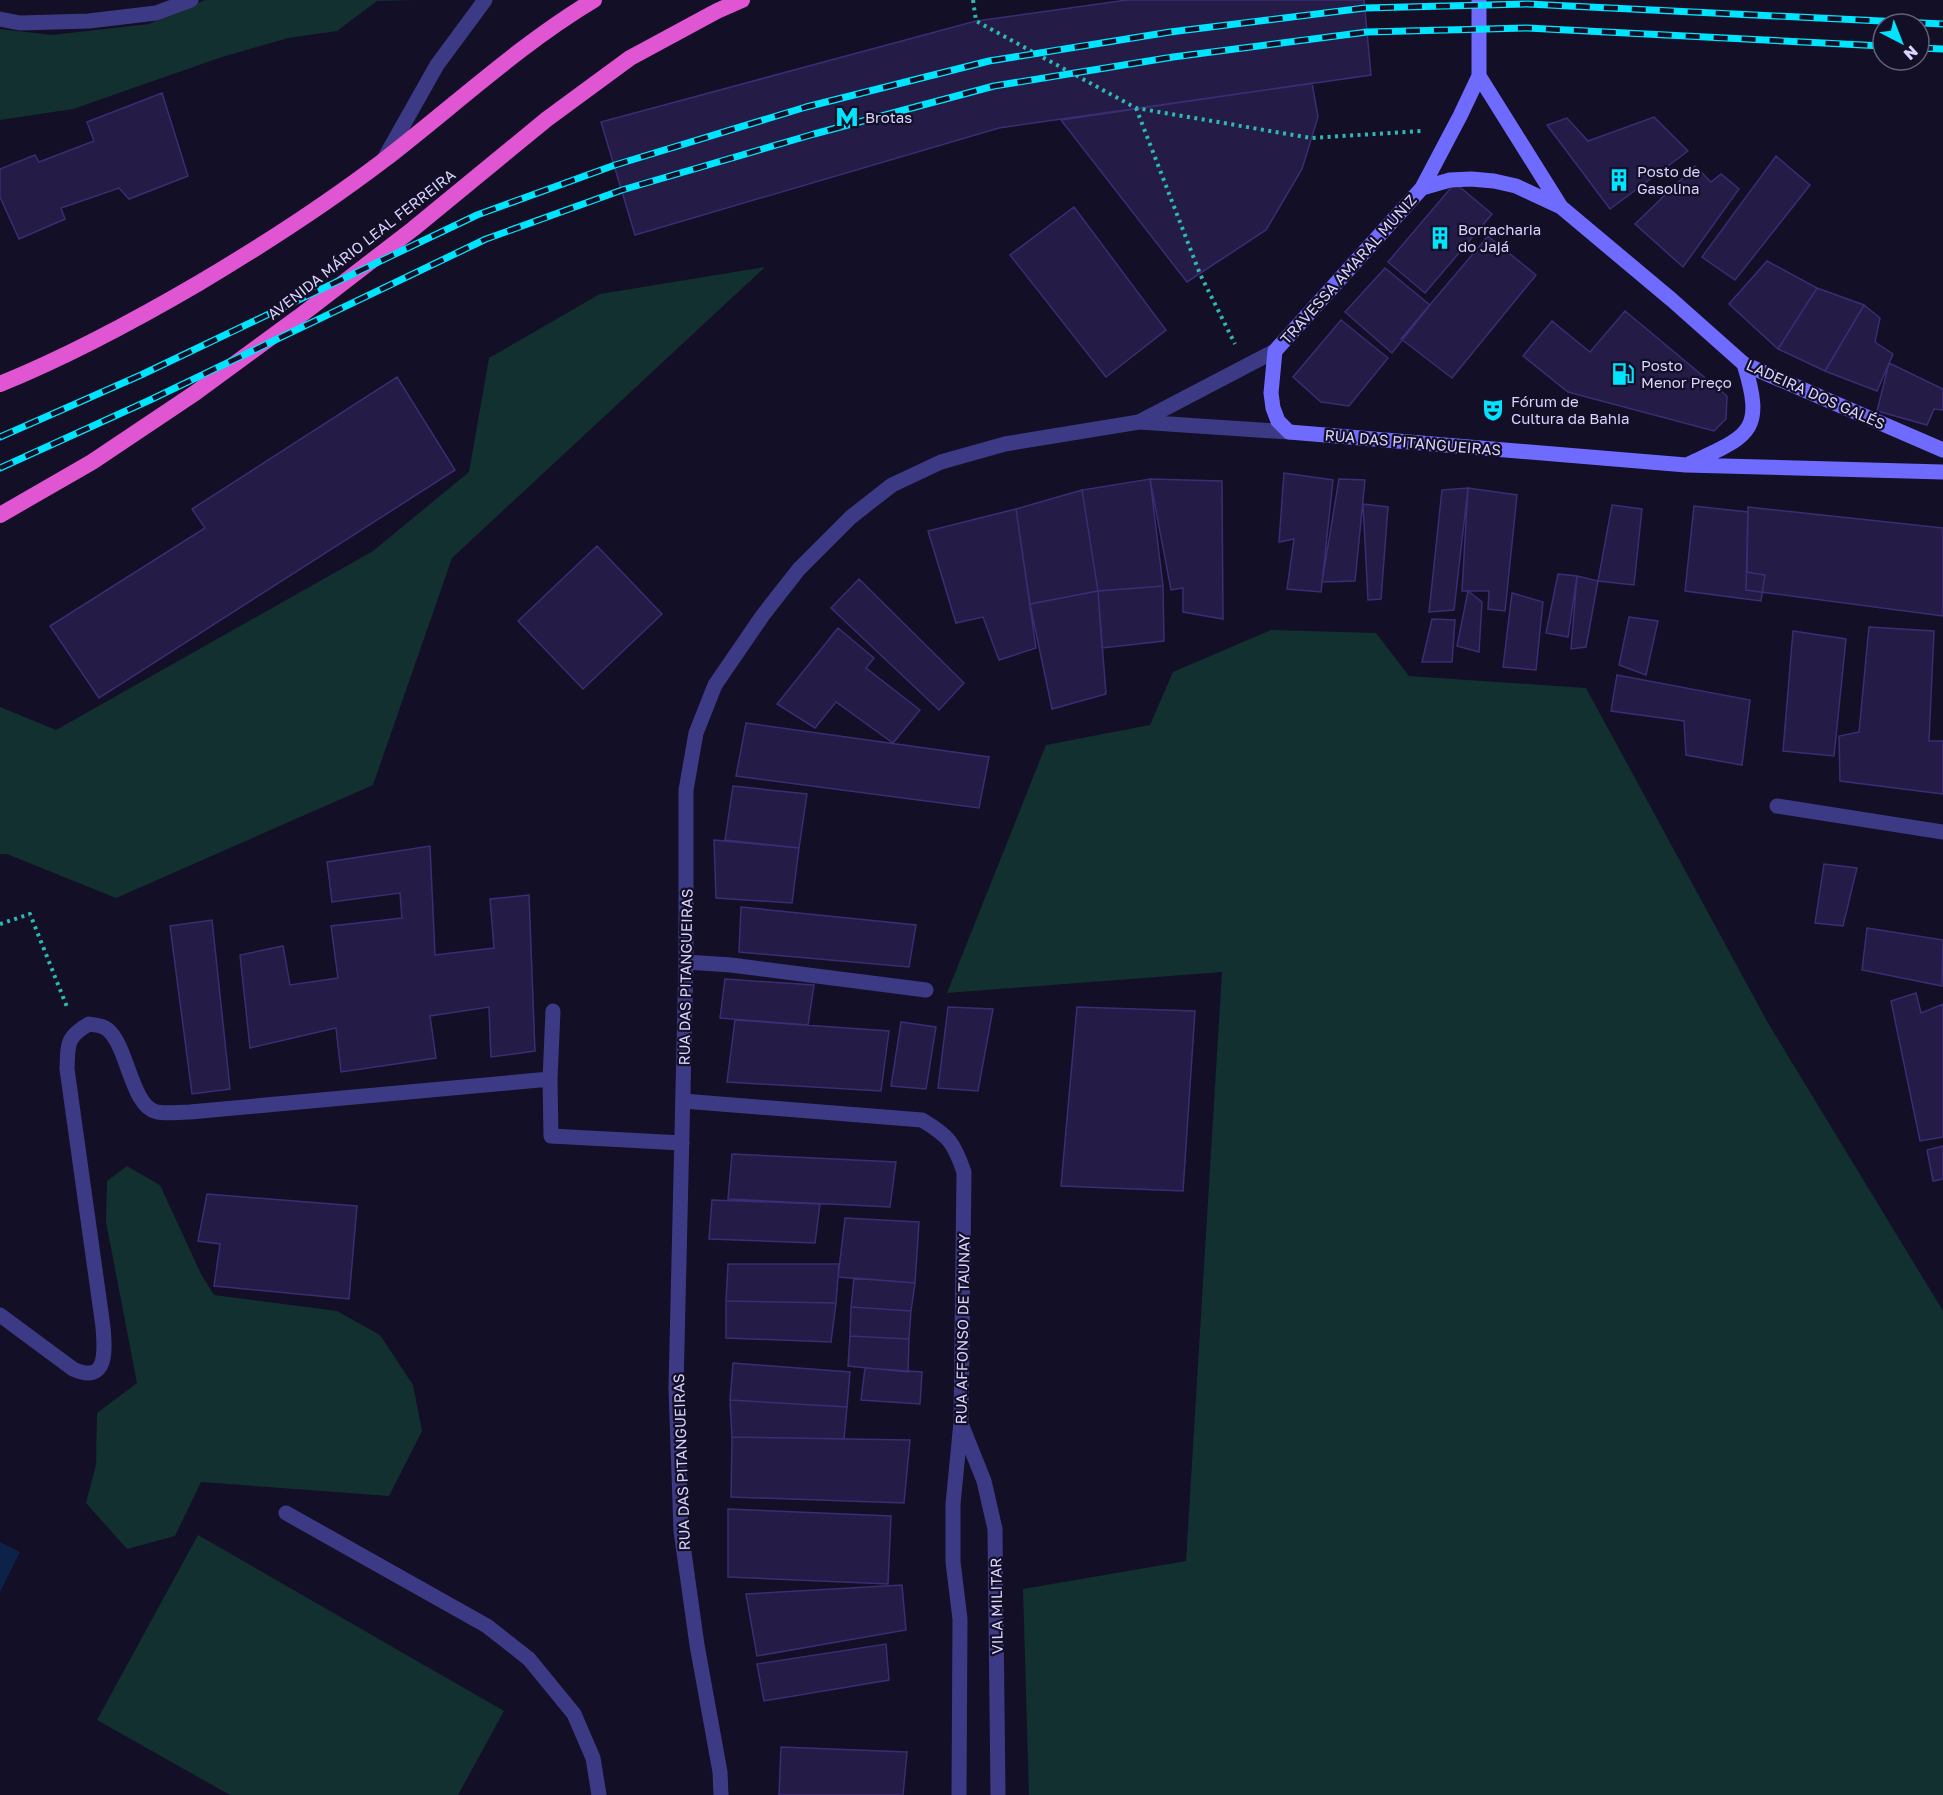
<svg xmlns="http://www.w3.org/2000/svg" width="1943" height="1795" viewBox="0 0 1943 1795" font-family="'Golos Text',sans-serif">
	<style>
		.green { fill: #12302f }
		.water { fill: #0c2248 }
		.building { fill: #241b47; stroke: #3b2d73; stroke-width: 1.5 }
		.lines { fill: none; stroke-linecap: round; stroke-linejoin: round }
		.path { stroke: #2fb8b0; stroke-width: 4; stroke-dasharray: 3 4.5; stroke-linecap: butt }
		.service { stroke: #3d3a85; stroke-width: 15 }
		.minor { stroke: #3d3a85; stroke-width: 15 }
		.tertiary { stroke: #3d3a85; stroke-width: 15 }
		.secondary { stroke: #6f6bff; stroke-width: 15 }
		.trunk { stroke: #e055d1; stroke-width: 16 }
		.rail-casing { stroke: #00e5ff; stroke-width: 7 }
		.rail { stroke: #130f26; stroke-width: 4.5; stroke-dasharray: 14; stroke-linecap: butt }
		.labels { text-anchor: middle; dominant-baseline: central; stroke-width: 4.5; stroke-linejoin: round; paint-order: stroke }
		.poi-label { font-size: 15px; fill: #d9d4ff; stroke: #130f26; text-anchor: start }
		.street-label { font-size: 15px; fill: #d9d4ff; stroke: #130f26 }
	</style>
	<rect width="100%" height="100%" fill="#130f26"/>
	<path class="green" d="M205,0H417L377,1L337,31L288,38L222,57L73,109L0,120V29L52,35L149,24Z
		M765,267L452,558L373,785L116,898L7,854H0V707L56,730L373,551L469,472L489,358L600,294Z
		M1271,630L1376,633L1409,676L1586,688L1768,1023L1943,1311V1795H1029L1023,1589L1186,1561L1222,972L947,993L1046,745L1150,725L1173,672Z
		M127,1166L160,1185L201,1274L214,1295L337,1311L380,1335L413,1385L422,1431L389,1496L201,1482L175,1536L127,1549L86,1503L96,1465L97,1413L137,1383L106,1222L107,1181Z
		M198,1535L504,1711L458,1795H230L97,1720Z"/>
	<path class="water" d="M0,1542L20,1552L0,1592Z"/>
	<path class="building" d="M1127,0H1364L1371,75L999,128L635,235L601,122L976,21Z
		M1312,83L1318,117L1302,169L1266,230L1187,282L1061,120Z
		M162,93L188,176L129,199L119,188L61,208L65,219L19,239L0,197V169L35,155L39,162L94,141L87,122Z
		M1654,117L1688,151L1610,209L1547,125L1567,118L1588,141Z
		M1776,156L1810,185L1735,280L1702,257Z
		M1695,166L1711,182L1721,174L1739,189L1683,267L1635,224Z
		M1455,183L1492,214L1425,293L1388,262Z
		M1074,207L1166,330L1106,377L1010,255Z
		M1488,236L1536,275L1452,378L1401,339Z
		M1767,261L1817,288L1778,349L1729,304Z
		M1385,268L1430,305L1392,353L1345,312Z
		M1817,288L1864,305L1825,371L1778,349Z
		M1864,305L1880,318L1875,342L1893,354L1877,391L1825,371Z
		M1625,311L1727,396L1726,419L1714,431L1568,392L1523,356L1552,321L1590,352Z
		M1341,320L1388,358L1349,406L1321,402L1293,377Z
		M1889,363L1943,389V410L1934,409L1927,425L1877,411Z
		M397,377L455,470L99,698L50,626L205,528L192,509Z
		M1284,473L1333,480L1321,592L1287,589L1294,539L1279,542Z
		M1150,479L1163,586L1098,591L1082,490Z
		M1150,479L1222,481L1223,619L1183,612V588L1171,590Z
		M1339,479L1365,480L1355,581L1322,582Z
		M1468,488L1454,610L1429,612L1442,490Z
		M1468,488L1517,495L1505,611L1488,609L1489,591H1462Z
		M1082,490L1098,591L1030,604L1016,509Z
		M1363,504L1388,507L1381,599L1368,600Z
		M1612,505L1642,509L1634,585L1598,581Z
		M1694,506L1748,512L1747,572L1765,575L1761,601L1685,591Z
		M1748,507L1943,528V616L1746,590Z
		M1016,509L1036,648L999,660L983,617L956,623L928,531Z
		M597,546L662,614L583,689L518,621Z
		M1558,574L1577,576L1568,637L1546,633Z
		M1577,576L1598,581L1586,647L1571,649Z
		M859,579L964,683L939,710L831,608Z
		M1163,586L1164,641L1102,648L1098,591Z
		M1098,591L1106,694L1052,709L1030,604Z
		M1468,591L1482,602L1479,652L1457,646Z
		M1512,593L1543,602L1536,670L1503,667Z
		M1629,617L1658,621L1646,675L1619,665Z
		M1432,619L1455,620L1452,662H1422Z
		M1869,627L1934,631L1929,741H1943V794L1840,781L1839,736L1859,732Z
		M838,628L874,658L866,668L920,710L893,743L836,702L815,728L777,704Z
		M1793,631L1846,639L1834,756L1783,751Z
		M1617,675L1750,700L1742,765L1686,755L1684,721L1611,711Z
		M746,723L989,757L979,808L736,776Z
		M733,786L807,794L799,848L725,840Z
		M714,840L799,848L792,903L716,898Z
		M430,846L435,955L494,948L490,899L529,895L535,1051L491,1057L489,1007L430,1016L436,1058L341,1072L336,1028L250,1048L240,955L283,946L290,985L338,978L331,926L402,918L400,893L332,902L327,862Z
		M1824,864L1857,868L1843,926L1815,923Z
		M741,907L916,925L909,967L739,952Z
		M212,920L230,1089L192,1094L170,926Z
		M1867,928L1943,940L1942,986L1862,970Z
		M725,979L814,985L808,1025L720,1018Z
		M1916,993L1921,1013L1943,1004V1137L1920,1141L1891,1001Z
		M948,1007L993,1009L978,1091L938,1088Z
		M1077,1007L1195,1011L1183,1191L1061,1186Z
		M735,1020L889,1031L881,1091L727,1082Z
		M901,1022L936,1027L926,1089L891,1086Z
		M1943,1146V1179L1933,1181L1927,1150Z
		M732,1154L896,1162L890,1207L728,1199Z
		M207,1194L357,1206L349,1299L214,1286L220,1244L198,1241Z
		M712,1200L820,1204L815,1243L709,1239Z
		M845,1218L919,1222L915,1283L838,1277Z
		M728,1264H839L836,1303L726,1301Z
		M854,1278L915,1283L911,1311L851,1307Z
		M726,1301L836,1303L831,1342L726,1338Z
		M851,1307L911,1311L909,1339L850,1336Z
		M850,1336L909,1339L908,1372L848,1366Z
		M733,1363L850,1372L847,1407L730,1400Z
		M865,1368L922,1372L920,1404L861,1400Z
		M730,1400L847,1407L844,1439L732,1437Z
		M732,1437L910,1440L904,1503L731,1497Z
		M728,1509L891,1516L888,1584L728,1577Z
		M902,1585L906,1630L757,1656L746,1594Z
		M886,1644L889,1680L764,1701L757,1664Z
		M781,1747L907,1752L903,1795H779Z"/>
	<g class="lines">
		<path class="path" d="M973,0L976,21L1136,108L1311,138L1422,131
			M1136,108L1200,274L1235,344
			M0,924L30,914L67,1007"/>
		<path class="service" d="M384,159L437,65L485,0
			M1777,806L1943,832
			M686,962L731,965L926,990
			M550,1079L553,1011
			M0,1315L73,1369C108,1385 105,1350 103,1327L67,1069C68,1044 66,1037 89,1024C94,1025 102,1025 107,1029C128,1045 131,1107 157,1112C167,1114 180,1112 190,1112L550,1079L551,1136L682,1143
			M286,1513L487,1626L529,1659L574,1714L593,1758L599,1795"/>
		<path class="minor" d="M0,19L20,23L89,21L156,13L191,0
			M683,1101L922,1120C949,1136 954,1143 964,1172L961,1422L953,1504V1562L960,1619L959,1795
			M962,1426L984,1481L995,1529L998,1795"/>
		<path class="tertiary" d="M1139,422L1275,351
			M721,1795L720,1772L697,1645L681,1531L676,1388L686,962V790L696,733L715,685L763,615L799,569L851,517L892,485L941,462L1005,444L1139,422L1289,432"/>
		<path class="secondary" d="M1479,0V76L1460,116L1422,188L1275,351L1271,393L1273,408L1278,421L1289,432L1686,465L1943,472
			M1479,76L1561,207
			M1422,188L1450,180L1471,179L1494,181L1516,186L1561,207L1672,300L1744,364L1943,450
			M1689,464C1747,436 1766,434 1744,364"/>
		<path class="trunk" d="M0,384C69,356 134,321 199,283C263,245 325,205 384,160C454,106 519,45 594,0
			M0,515L92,462L195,393L300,316L413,229L547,119L630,58L717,11L742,0"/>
		<g class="rail-casing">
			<path id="rail" d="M1919,48L1943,49
				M0,437L141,375L477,215L615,165L806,107L989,61L1170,32L1365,8L1528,4L1943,24
				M0,468L150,400L486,239L622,190L814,134L994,86L1173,57L1367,32L1527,28L1883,46"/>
		</g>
		<use href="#rail" class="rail"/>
	</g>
	<defs>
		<g id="metro-bare" transform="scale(1.8)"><path d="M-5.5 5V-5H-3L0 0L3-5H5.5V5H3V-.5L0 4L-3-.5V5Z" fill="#00e5ff" stroke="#130f26" stroke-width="2.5" paint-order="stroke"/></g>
		<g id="building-bare" transform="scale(1.8)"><path d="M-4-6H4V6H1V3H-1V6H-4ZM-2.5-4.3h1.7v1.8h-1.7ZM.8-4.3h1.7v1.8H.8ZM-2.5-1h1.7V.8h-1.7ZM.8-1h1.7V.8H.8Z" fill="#00e5ff" stroke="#130f26" stroke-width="2.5" paint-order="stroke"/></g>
		<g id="fuel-bare" transform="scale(1.8)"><path d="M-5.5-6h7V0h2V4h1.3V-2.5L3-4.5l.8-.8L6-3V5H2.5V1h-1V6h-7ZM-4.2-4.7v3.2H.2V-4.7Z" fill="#00e5ff" stroke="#130f26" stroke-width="2.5" paint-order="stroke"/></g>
		<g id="theatre-bare" transform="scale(1.8)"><path d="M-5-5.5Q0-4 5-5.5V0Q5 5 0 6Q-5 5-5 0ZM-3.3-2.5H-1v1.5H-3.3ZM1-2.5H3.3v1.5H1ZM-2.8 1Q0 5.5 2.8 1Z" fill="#00e5ff" stroke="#130f26" stroke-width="2.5" paint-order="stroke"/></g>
	</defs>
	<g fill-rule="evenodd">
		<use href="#metro-bare" x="847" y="117"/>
		<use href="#building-bare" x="1619" y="180"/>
		<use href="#building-bare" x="1440" y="238"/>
		<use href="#fuel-bare" x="1623" y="374"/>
		<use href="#theatre-bare" x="1493" y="410"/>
	</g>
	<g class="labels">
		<g class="poi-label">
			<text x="865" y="117">Brotas</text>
			<text x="1637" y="171">Posto de<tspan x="1637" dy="17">Gasolina</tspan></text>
			<text x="1458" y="229">Borracharia<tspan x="1458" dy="17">do Jajá</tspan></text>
			<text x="1641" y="365">Posto<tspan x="1641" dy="17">Menor Preço</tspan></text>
			<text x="1511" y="401">Fórum de<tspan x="1511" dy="17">Cultura da Bahia</tspan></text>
		</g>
		<g class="street-label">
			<text transform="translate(361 244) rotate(-38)">AVENIDA MÁRIO LEAL FERREIRA</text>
			<text transform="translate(1348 269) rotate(-48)">TRAVESSA AMARAL MUNIZ</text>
			<text transform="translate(1816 394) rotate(24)">LADEIRA DOS GALÉS</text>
			<text transform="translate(1413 442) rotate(5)">RUA DAS PITANGUEIRAS</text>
			<text transform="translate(685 977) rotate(-89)">RUA DAS PITANGUEIRAS</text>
			<text transform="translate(962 1329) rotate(-89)">RUA AFFONSO DE TAUNAY</text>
			<text transform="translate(681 1462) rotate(-92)">RUA DAS PITANGUEIRAS</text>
			<text transform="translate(996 1606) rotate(-91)">VILA MILITAR</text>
		</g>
	</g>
	<g transform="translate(1901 42) rotate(138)"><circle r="28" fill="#130f26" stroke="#625e7d" stroke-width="1.5"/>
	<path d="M0-4.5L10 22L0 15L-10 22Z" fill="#00e5ff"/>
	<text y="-9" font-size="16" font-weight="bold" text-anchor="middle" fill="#d9d4ff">N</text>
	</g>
</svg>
